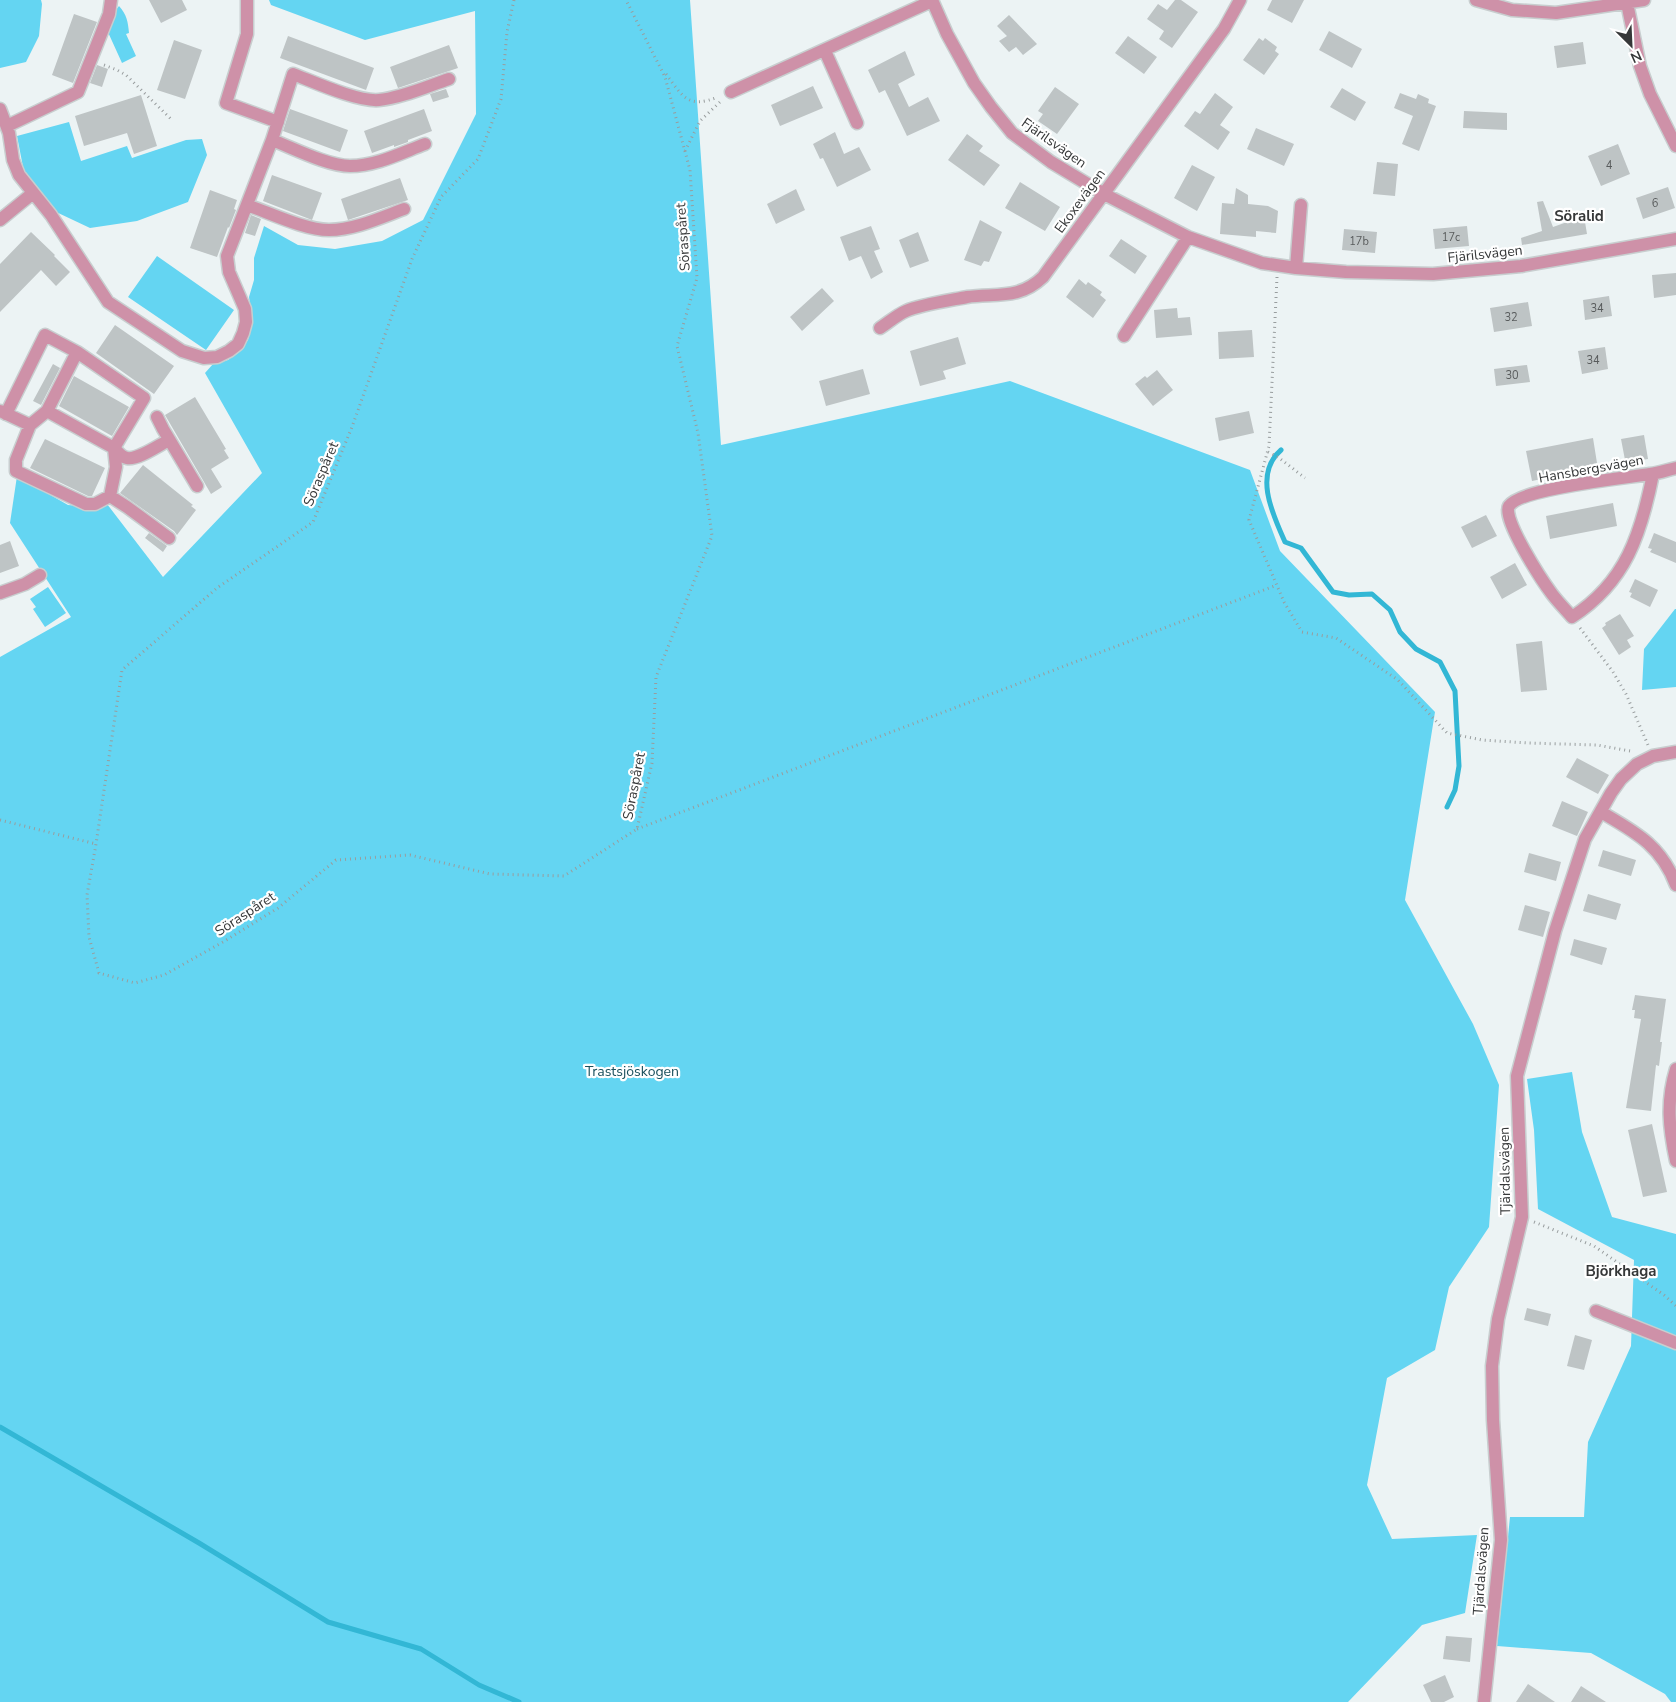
<svg xmlns="http://www.w3.org/2000/svg" width="1676" height="1702" viewBox="0 0 1676 1702" font-family="'Nunito Sans',sans-serif">
	<style>
		.green { fill: #64d5f2 }
		.lines { fill: none; stroke-linecap: round; stroke-linejoin: round }
		.stream { stroke: #32b7d5; stroke-width: 5 }
		.building { fill: #bec4c5 }
		.minor-casing { stroke: #c8cecf; stroke-width: 15 }
		.path { stroke: #989d9e; stroke-width: 3; stroke-dasharray: 1 4; stroke-linecap: butt }
		.minor { stroke: #ce91a8; stroke-width: 12 }
		.labels { text-anchor: middle; dominant-baseline: central; stroke-width: 4.5; stroke-linejoin: round; paint-order: stroke }
		.number-label { font-size: 11px; fill: #585b5c }
		.street-label { font-size: 14px; fill: #363839; stroke: #fff }
		.park-label { font-size: 14px; fill: #1b505d; stroke: #fff }
		.neighbourhood-label { font-size: 15px; font-weight: bold; fill: #363839; stroke: #fff }
	</style>
	<rect width="100%" height="100%" fill="#ecf3f4"/>
	<path class="green" d="M0,0H41L42,4L39,36L26,62L0,68Z
		M269,0H690L721,445L1010,381L1250,470L1280,551L1435,712L1405,900L1473,1024L1499,1085L1489,1227L1449,1287L1435,1350L1387,1378L1367,1485L1392,1539L1477,1535L1465,1613L1422,1625L1348,1702H0V657L71,617L10,523L17,476L68,505L91,507L107,504L163,577L262,473L205,373L213,364L228,360L239,351L248,340L252,319L249,297L254,280V258L264,226L298,245L335,249L382,241L423,220L476,114L475,11L365,40L271,5Z
		M119,6C127,15 128,22 129,33L126,34L136,56L122,63L107,30L112,15Z
		M69,122L81,161L127,146L132,158L186,140L202,139L207,155L188,202L137,221L90,228L54,211L24,172L17,136Z
		M157,256L234,310L206,350L128,297Z
		M48,587L66,613L45,627L33,609L36,607L30,599Z
		M1675,609H1676V687L1642,690L1644,649Z
		M1572,1072L1582,1132L1612,1217L1676,1234V1702H1671L1665,1694L1591,1653L1497,1646L1510,1517H1584L1588,1442L1631,1346L1634,1260L1538,1209L1534,1130L1527,1079Z"/>
	<g class="lines">
		<path class="stream" d="M1281,450C1253,474 1273,515 1285,542L1301,548L1333,592L1349,595L1372,594L1390,610L1400,632L1416,649L1440,662L1455,691L1459,766L1455,790L1447,807
			M0,1427L199,1543L328,1622L421,1649L479,1685L519,1702"/>
	</g>
	<path class="building" d="M149,0H182L187,10L161,23Z
		M1175,0H1181L1198,12L1172,48L1159,39L1164,31L1147,19L1158,4L1167,10Z
		M1272,0H1304L1292,23L1267,10Z
		M74,14L97,22L73,83L52,75Z
		M1009,15L1037,44L1023,55L1016,47L1009,52L999,41L1007,36L997,26Z
		M1329,31L1362,49L1352,68L1319,50Z
		M288,36L374,68L366,90L280,58Z
		M1128,36L1157,57L1144,74L1115,53Z
		M1259,38L1263,41L1265,38L1277,47L1275,51L1279,54L1264,75L1243,60Z
		M174,40L202,50L185,99L157,90Z
		M1583,42L1586,64L1557,68L1554,46Z
		M449,45L458,68L398,88L390,67Z
		M905,51L915,75L898,84L909,107L928,97L940,121L907,136L885,90L879,93L868,70Z
		M97,65L108,69L102,87L90,83Z
		M813,86L823,108L780,126L771,105Z
		M1055,87L1079,104L1057,134L1038,121L1043,114L1038,111Z
		M1342,88L1366,102L1355,121L1330,107Z
		M446,89L449,97L433,102L430,94Z
		M1215,93L1233,107L1220,125L1230,132L1218,150L1184,126L1195,111L1200,114Z
		M1400,93L1416,99L1418,94L1429,99L1428,103L1436,106L1419,151L1402,144L1413,116L1394,108Z
		M141,95L157,146L134,154L127,133L84,146L75,116Z
		M290,109L348,130L340,152L283,131Z
		M424,109L432,131L408,140V142L394,147V145L372,153L364,131Z
		M1464,111L1507,113V130L1463,128Z
		M1256,128L1294,144L1284,166L1247,149Z
		M835,132L844,154L859,147L871,170L837,187L823,158L820,159L813,144Z
		M967,134L983,146L979,151L1000,165L984,186L948,160Z
		M1618,144L1630,174L1601,186L1588,156Z
		M1377,162L1398,164L1395,196L1373,194Z
		M1192,165L1215,177L1197,211L1174,198Z
		M272,175L322,193L312,220L263,201Z
		M400,178L408,200L348,220L341,199Z
		M1020,182L1060,207L1045,231L1005,208Z
		M1668,187L1675,208L1643,219L1636,198Z
		M1236,188L1248,195V204L1268,206L1278,211L1276,233L1256,231V237L1220,234L1222,203L1234,204Z
		M796,189L805,210L776,224L767,204Z
		M210,190L237,200L234,209L236,210L229,228L228,227L217,257L190,248Z
		M1543,201L1553,227L1584,216L1587,234L1522,245L1521,238L1542,231L1537,202Z
		M251,215L261,219L255,236L245,233Z
		M980,220L1002,232L989,262L984,261L981,266L964,260Z
		M871,226L880,249L874,251L883,272L871,279L861,256L849,261L840,237Z
		M1467,226L1469,246L1435,249L1433,229Z
		M1344,229L1377,232L1375,253L1342,250Z
		M31,232L55,255L54,256L70,272L56,286L41,270L0,312V264Z
		M918,232L929,261L910,268L899,240Z
		M1121,239L1147,256L1135,274L1109,256Z
		M1676,273V295L1654,298L1652,275Z
		M1079,279L1086,285L1088,282L1102,292L1100,295L1106,300L1093,318L1066,297Z
		M822,288L834,301L802,331L790,317Z
		M1609,296L1612,316L1585,320L1583,300Z
		M1528,302L1532,326L1494,332L1490,308Z
		M1177,308L1178,318L1190,317L1192,335L1156,338L1154,310Z
		M115,325L174,366L154,394L96,353Z
		M1252,330L1254,357L1219,359L1218,332Z
		M958,337L966,364L943,371L946,379L920,386L910,351Z
		M1605,347L1608,369L1582,374L1578,351Z
		M53,364L60,368L41,405L33,401Z
		M1527,365L1530,382L1496,386L1494,369Z
		M863,369L870,394L826,406L819,381Z
		M1157,370L1173,390L1153,406L1135,384L1145,376L1147,378Z
		M74,376L129,407L112,436L59,406Z
		M195,397L226,449L224,450L229,458L211,469L222,487L211,494L165,415Z
		M1249,411L1254,433L1219,441L1215,418Z
		M1644,435L1648,459L1629,462V460H1625L1621,439Z
		M1593,438L1597,463L1593,464L1594,468L1532,481L1526,451Z
		M45,439L105,468L92,496H88L30,468Z
		M143,465L193,505L191,506L196,510L177,535L174,531L120,493Z
		M1613,503L1617,526L1550,539L1546,516Z
		M1486,515L1497,536L1472,548L1461,527Z
		M149,533L167,546L163,552L145,538Z
		M1654,533L1676,542V563L1650,552L1652,549L1648,548Z
		M10,541L19,566L0,573V545Z
		M1515,563L1527,585L1502,599L1490,577Z
		M1635,579L1658,590L1650,607L1630,597L1632,593L1629,592Z
		M1620,614L1634,636L1627,640L1631,647L1619,655L1602,628L1606,625L1605,623Z
		M1542,641L1547,690L1521,692L1516,644Z
		M1577,758L1609,775L1598,794L1566,777Z
		M1562,801L1588,812L1577,836L1552,826Z
		M1603,850L1636,860L1631,876L1598,866Z
		M1529,853L1561,862L1556,881L1524,872Z
		M1588,894L1621,904L1616,920L1583,911Z
		M1525,905L1550,912L1543,937L1518,930Z
		M1574,939L1607,948L1602,965L1570,955Z
		M1635,995L1666,999L1660,1042H1662L1659,1066L1656,1065L1651,1111L1626,1108L1641,1019L1634,1018L1635,1010H1632Z
		M1652,1124L1667,1192L1643,1197L1628,1130Z
		M1527,1308L1551,1314L1548,1326L1524,1320Z
		M1575,1335L1592,1340L1584,1370L1567,1366Z
		M1446,1636L1472,1638L1470,1662L1443,1659Z
		M1445,1675L1454,1697L1444,1702H1431L1423,1685Z
		M1528,1684L1555,1702H1516Z
		M1581,1686L1606,1702H1571Z"/>
	<g class="lines">
		<g class="minor-casing">
			<path id="minor" d="M247,0V34L226,103L278,122
				M932,0L947,34L974,83L991,107L1012,133L1051,162L1104,194L1188,237L1262,263L1296,268L1346,272L1433,274L1521,266L1676,239
				M1476,0L1512,10L1556,13L1644,0
				M1627,3L1640,66L1650,94L1676,146
				M825,51L857,123
				M731,92L932,1
				M0,109L9,133L13,160L19,175L51,215L108,302L182,351L204,358L217,357L229,351L238,344L243,333L246,322L245,309L229,272L227,256L272,140L293,74C314,82 358,102 379,100C401,98 428,86 449,79
				M7,126L78,92L109,14L111,0
				M272,140C293,148 328,166 350,166C376,166 401,153 425,144
				M247,205C270,213 305,230 329,230C354,230 380,218 404,209
				M0,220L33,193
				M1296,268L1301,205
				M880,328C889,322 897,315 906,311C919,305 952,300 967,297C996,293 1019,300 1043,277L1224,29L1240,0
				M1124,336L1188,237
				M77,352L47,411L30,425L16,460V471L86,504H95L110,496L127,507L169,538
				M0,411L30,425
				M47,411L114,448C118,452 121,457 127,458C138,460 159,445 169,440
				M6,414L45,335L77,352L144,398L114,448L116,467L110,496
				M157,417L163,429L197,486
				M1653,474C1641,534 1626,582 1572,617C1565,609 1558,602 1552,594C1543,582 1501,518 1509,506C1521,488 1625,478 1650,474C1659,473 1667,470 1676,468
				M0,593L25,584L40,575
				M1601,812C1635,832 1661,845 1676,885
				M1676,1069C1666,1102 1669,1128 1676,1161
				M1596,1311L1676,1343
				M1484,1702L1501,1540L1493,1420L1492,1366L1498,1319L1522,1217L1517,1076L1555,931L1585,839L1611,793L1621,779L1637,764L1653,756L1676,752"/>
		</g>
		<path class="path" d="M514,0L507,32L501,99L478,159L441,197L412,259L352,427L313,522L217,588L122,670L96,844L87,895L89,937L99,973L135,983L164,975L223,942L278,908L336,860L410,855L490,874L564,876L637,829L652,763L656,677L712,536L698,433L677,346L697,278L690,170L665,77L626,0
			M104,65L117,70L126,75L172,120
			M666,74C683,97 688,109 718,97
			M685,151L700,121L721,101
			M1277,277L1269,446L1249,520L1284,602L1302,632L1336,638L1398,680L1447,733L1482,740L1528,743L1597,745L1630,751
			M1268,452L1278,457L1305,478
			M1580,628L1613,672L1626,694L1648,745
			M0,820L96,844
			M637,829L1277,585
			M1534,1222L1594,1246L1664,1295L1676,1306"/>
		<use href="#minor" class="minor"/>
	</g>
	<g class="labels">
		<g class="number-label">
			<text x="1609" y="165">4</text>
			<text x="1655" y="203">6</text>
			<text x="1451" y="237">17c</text>
			<text x="1359" y="241">17b</text>
			<text x="1597" y="308">34</text>
			<text x="1511" y="317">32</text>
			<text x="1593" y="360">34</text>
			<text x="1512" y="375">30</text>
		</g>
		<g class="street-label">
			<text transform="translate(1054 143) rotate(35)">Fjärilsvägen</text>
			<text transform="translate(1080 201) rotate(-54)">Ekoxevägen</text>
			<text transform="translate(683 237) rotate(-94)">Söraspåret</text>
			<text transform="translate(1485 254) rotate(-6)">Fjärilsvägen</text>
			<text transform="translate(1591 469) rotate(-10)">Hansbergsvägen</text>
			<text transform="translate(321 474) rotate(-67)">Söraspåret</text>
			<text transform="translate(634 786) rotate(-79)">Söraspåret</text>
			<text transform="translate(245 914) rotate(-33)">Söraspåret</text>
			<text transform="translate(1505 1171) rotate(-91)">Tjärdalsvägen</text>
			<text transform="translate(1481 1571) rotate(-86)">Tjärdalsvägen</text>
		</g>
		<g class="park-label">
			<text x="632" y="1071">Trastsjöskogen</text>
		</g>
		<g class="neighbourhood-label">
			<text x="1579" y="216">Söralid</text>
			<text x="1621" y="1271">Björkhaga</text>
		</g>
	</g>
	<g transform="translate(1631 45) rotate(156)" stroke="#ffffff" stroke-width="4" paint-order="stroke">
	<path d="M0-4L9 19L0 12L-9 19Z" fill="#363839"/>
	<text y="-8" font-size="14" font-weight="bold" text-anchor="middle" fill="#363839">N</text>
	</g>
</svg>
